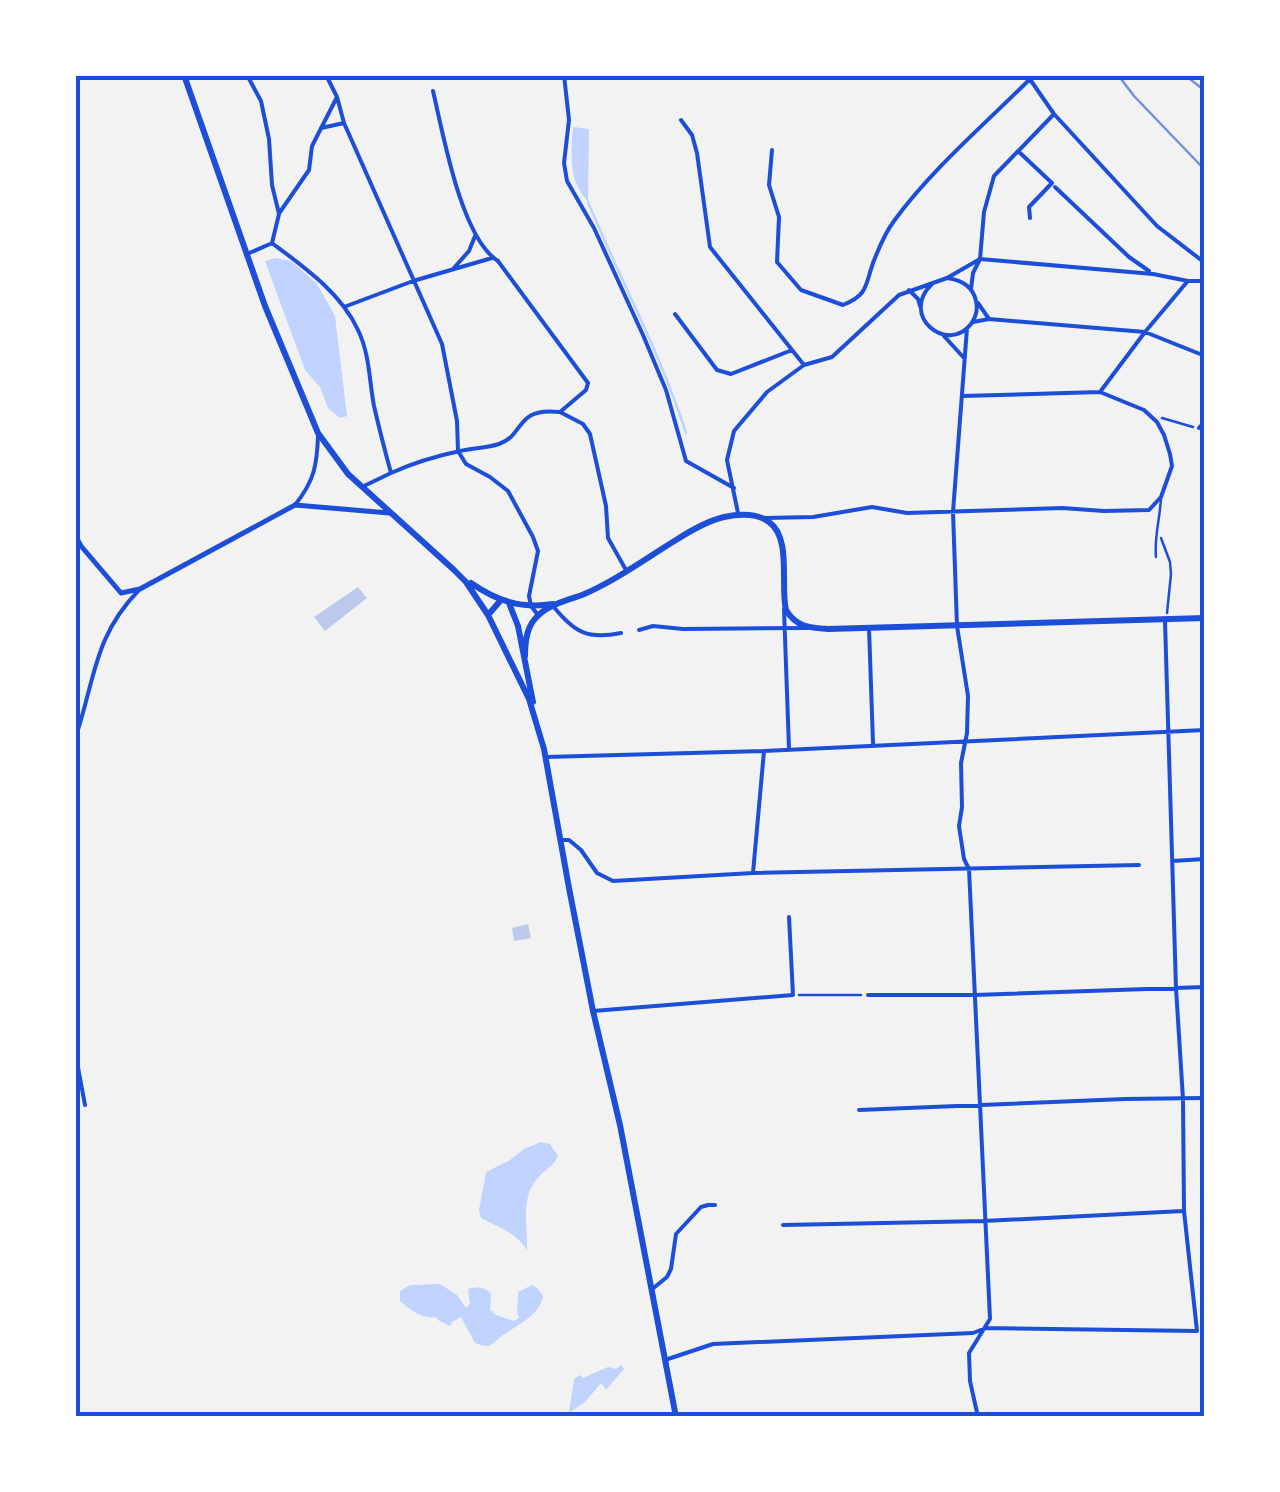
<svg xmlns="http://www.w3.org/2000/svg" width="1280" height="1492" viewBox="0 0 1280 1492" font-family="'Source Sans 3',sans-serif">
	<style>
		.water { fill: #bfd3fe }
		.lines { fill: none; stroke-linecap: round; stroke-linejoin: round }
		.stream { stroke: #bfd3fe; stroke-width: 2.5 }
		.building { fill: #bdc9ec }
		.path { stroke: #1d4ed8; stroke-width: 2.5 }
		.service { stroke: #1d4ed8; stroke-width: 2.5 }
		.minor { stroke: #1d4ed8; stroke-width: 4 }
		.tertiary { stroke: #1d4ed8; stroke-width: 5 }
		.primary { stroke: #1d4ed8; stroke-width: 6 }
		.rail { stroke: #7290e2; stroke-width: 2.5 }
		.neatline { fill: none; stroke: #1d4ed8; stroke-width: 4 }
	</style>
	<rect width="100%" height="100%" fill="#f2f2f2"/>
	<path class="water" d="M573,127L589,129L588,202C568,181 571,154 573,127Z
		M275,258L291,261L317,284L335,316L347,416L340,418L328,408L320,387L305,370L265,261Z
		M541,1142L550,1144L558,1156C553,1168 544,1169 537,1179C520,1199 528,1227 527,1250C515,1232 500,1228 481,1218L479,1210L486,1172L510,1160L524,1149Z
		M440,1284L457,1295L466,1308L470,1304L468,1289C477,1287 484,1286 491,1294L490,1310L496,1315L514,1321L519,1318C515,1308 519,1301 518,1292L532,1285L538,1289L543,1296C539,1316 519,1324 503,1335C500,1337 494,1343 491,1345C484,1347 481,1345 475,1343L461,1317L452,1322L450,1326L438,1320L436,1317C423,1320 409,1309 400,1301V1291L410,1285Z
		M621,1365L624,1369L606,1390L601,1383L585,1402L569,1413L574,1379L580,1375L583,1378L608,1367L616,1369Z"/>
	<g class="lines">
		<path class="stream" d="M588,202C620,279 660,352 686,433"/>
	</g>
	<path class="building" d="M358,587L367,598L325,631L314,617Z
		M528,924L531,938L514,941L512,928Z"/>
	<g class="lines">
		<path class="path" d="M1162,418L1193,427
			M1161,538L1170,562L1171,574L1167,613
			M799,995H861"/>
		<path class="service" d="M1156,557C1154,537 1160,519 1161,498"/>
		<path class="minor" d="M247,75L261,101L269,139L272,185L279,214L272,243C304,267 341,293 358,330C370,355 369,380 374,406C379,428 385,451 391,473L364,486
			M326,75L337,97L344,123L442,344L457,421L458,451L466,464L490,477L508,491L533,537L538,551L529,596L531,606L538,615
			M564,75L569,120L564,163L567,181L594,228L643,335L666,390L686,461L734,488
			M1027,75L1054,114L1157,226L1205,263
			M433,91C443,133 461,238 498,261L588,383L586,390L560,412L583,424L590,434L606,506L608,538L626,570
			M681,120L692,135L697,153L710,247L804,365
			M321,128L344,123
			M772,150L769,185L779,217L777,262L801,290L843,305C868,295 865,286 873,263C878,250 885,233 894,221C932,169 984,125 1030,79
			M1018,151L1052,183L1029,207L1030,218
			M1055,187L1129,257L1149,271
			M280,212L309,170L312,146L337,97
			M247,254L270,244
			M980,259L1153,274L1188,281H1205
			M453,269L469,251L475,236
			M932,284C899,315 947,355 971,324C976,317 978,309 976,301C973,286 961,280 947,278
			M971,289L973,273L980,259L984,212L994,176L1054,114
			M909,290L918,299L920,306
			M978,303L989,319
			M344,307L413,281L492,258
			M675,314L717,370L731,374L792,350
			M973,322L989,319L1145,332L1205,356
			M967,328L953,512L957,626L968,696L967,733L961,763L962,807L959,826L964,859L969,869L990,1319L969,1353L970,1381L978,1417
			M944,336L964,358
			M1100,392L1145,332L1187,282
			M1199,428L1205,421
			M391,473C413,463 436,456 460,451C472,448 487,448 499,444C525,435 515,407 559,412
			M295,505C314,481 317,466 318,436
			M738,513L727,460L734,431L767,392L804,365L832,357L899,295L947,278L980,259
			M765,518L813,517L872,507L907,513L1062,508L1104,511L1149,510L1161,497L1172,466L1170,454L1164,435L1157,422L1144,410L1100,392L962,396
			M553,606C574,632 587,640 621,633
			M784,609L789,749
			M869,628L873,743
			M639,630L653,626L683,629L808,628
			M75,739C95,681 93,637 139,590
			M546,757L764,751L1205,730
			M561,840H569L581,850L597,873L613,881L753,873L1139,865
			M1172,861L1205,859
			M753,873L764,751
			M868,995H975L1205,987
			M593,1011L793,995L789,917
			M75,1024L77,1062L85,1105
			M859,1110L1125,1099L1205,1098
			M783,1225L984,1221L1183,1211
			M651,1290L667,1277L671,1269L676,1234L701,1207L708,1205H715
			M665,1360L713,1344L973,1333L986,1328L1197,1331L1184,1211L1183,1099L1176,988L1165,621"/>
		<path class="tertiary" d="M75,535L81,546L121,593L140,589L295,505L389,513"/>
		<path class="primary" d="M184,75L265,306L318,433L348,474L453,569
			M453,569L466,582L488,615L529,699L544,749L569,888L593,1011L620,1125L676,1417
			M471,583C497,601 521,609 553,604
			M509,603L518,626L533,702
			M488,615L501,600
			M525,656C525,643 526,630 534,620C546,605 565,601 582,595C615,581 645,559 676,540C690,531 707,521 724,517C739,514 757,513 769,522C792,538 780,586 786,610C796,627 810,628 828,629L1205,618"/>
		<path class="rail" d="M1020,75L1022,77
			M1118,75L1134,96L1205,170
			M1185,75L1205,91"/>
	</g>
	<rect width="1280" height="1492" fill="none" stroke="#ffffff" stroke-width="155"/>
	<rect x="78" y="78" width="1124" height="1336" class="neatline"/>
</svg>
